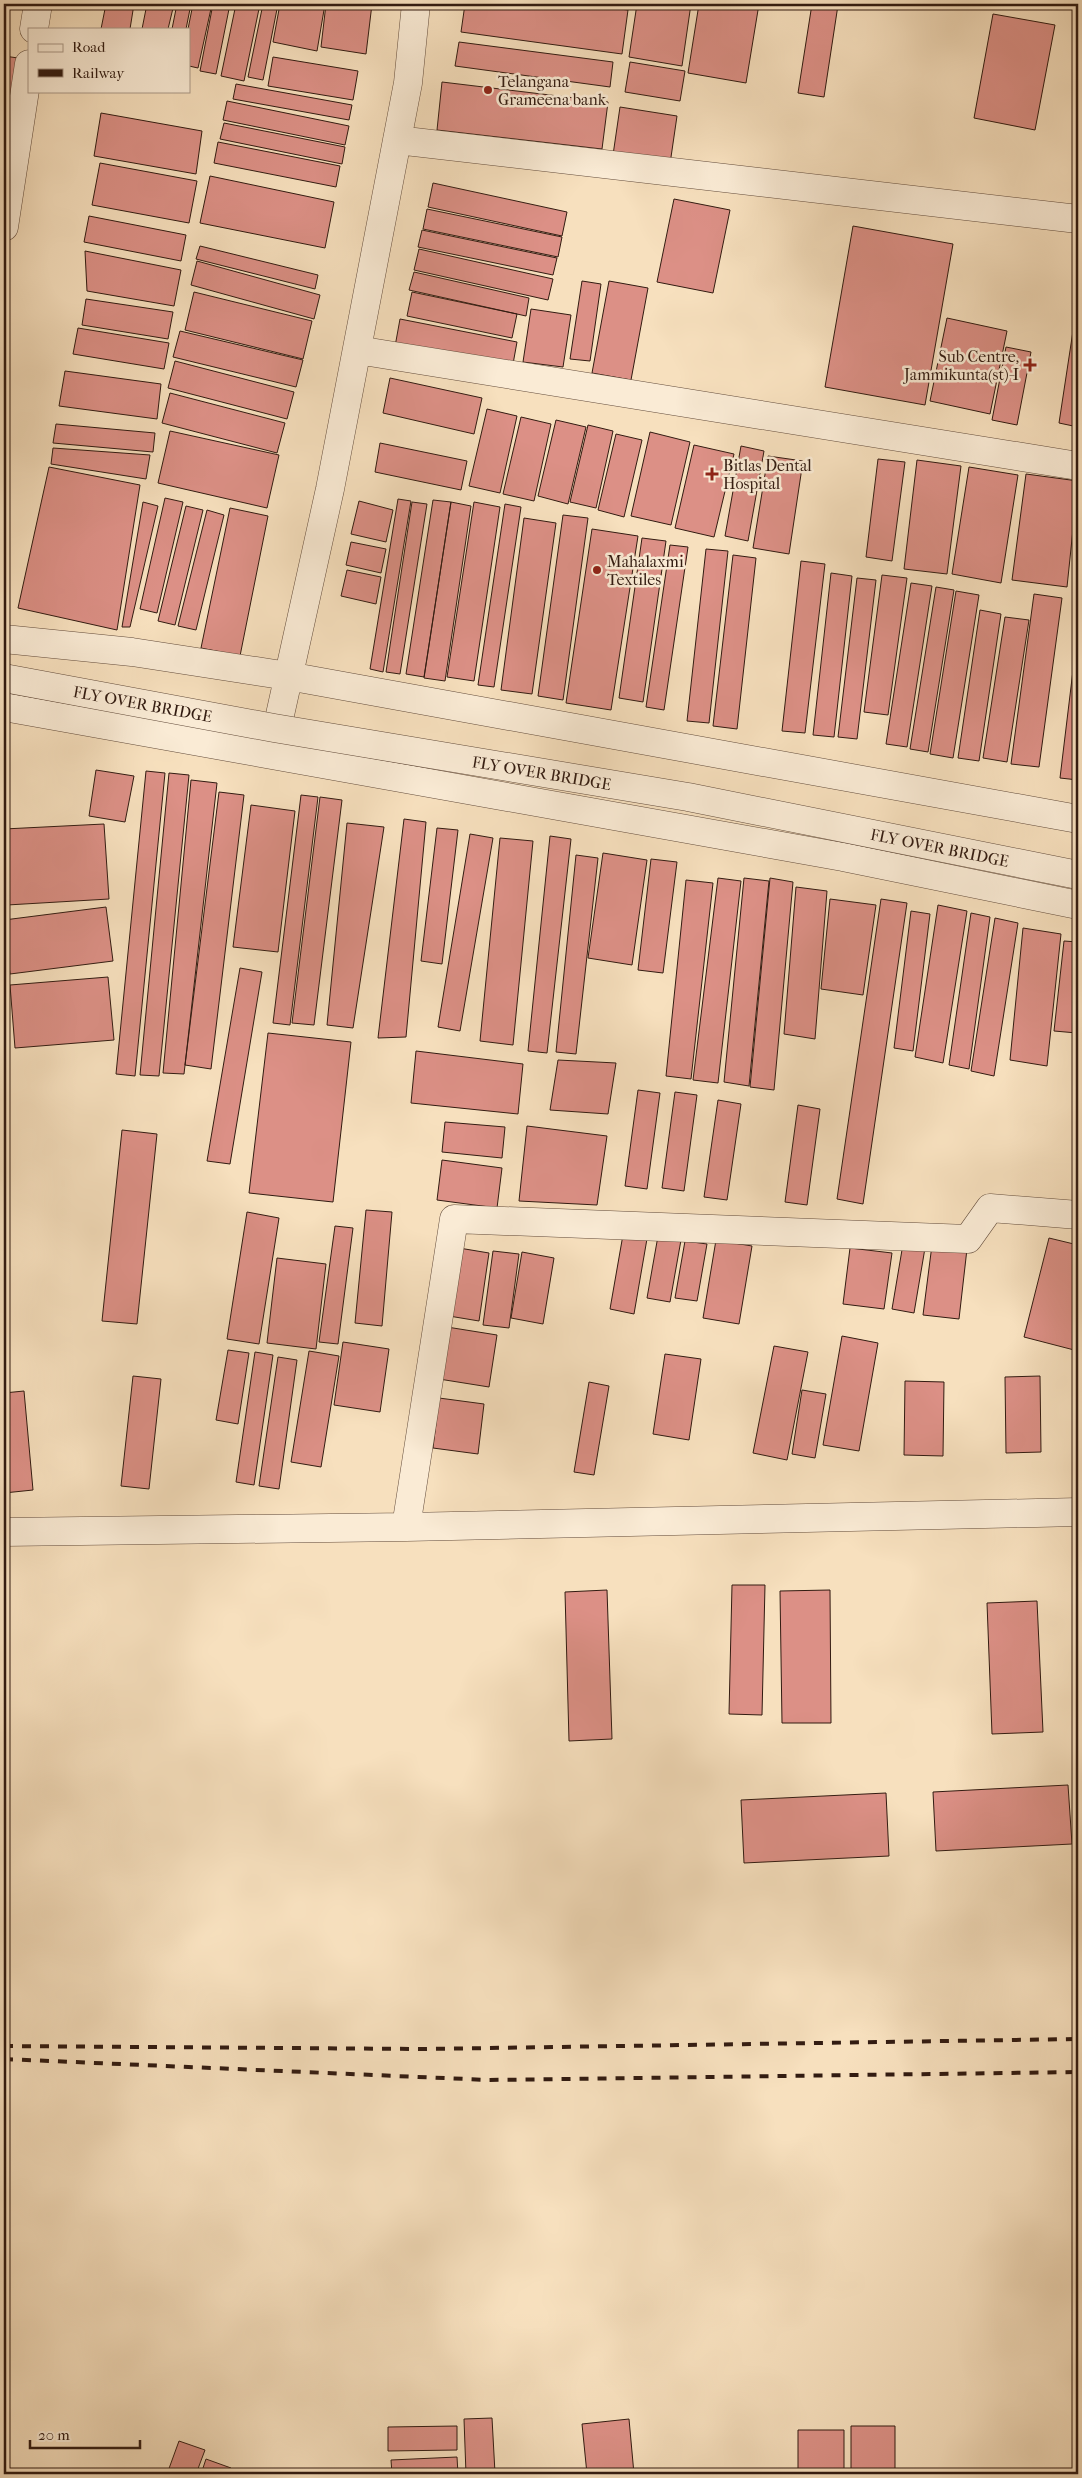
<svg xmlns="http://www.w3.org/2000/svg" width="1082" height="2478" viewBox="0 0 1082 2478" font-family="'IM FELL French Canon',serif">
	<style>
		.building { fill: #dc9086; stroke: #321b11 }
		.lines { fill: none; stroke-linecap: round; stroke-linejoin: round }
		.minor-casing { stroke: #634c3c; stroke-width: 29 }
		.minor { stroke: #faebd5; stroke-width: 28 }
		.rail { stroke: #321b11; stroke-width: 4; stroke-dasharray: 9 9; stroke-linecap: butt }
		.minor-bridge-casing { stroke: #634c3c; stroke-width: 29; stroke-linecap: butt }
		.minor-bridge { stroke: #faebd5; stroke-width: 28 }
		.poi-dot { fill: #8f2418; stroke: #faebd5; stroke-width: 2 }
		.labels { text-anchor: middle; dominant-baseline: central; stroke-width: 5; stroke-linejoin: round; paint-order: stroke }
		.poi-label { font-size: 16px; fill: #321b11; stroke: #faebd5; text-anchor: start }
		.street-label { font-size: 16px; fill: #321b11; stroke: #faebd5 }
	</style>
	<rect width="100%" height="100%" fill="#f7e0be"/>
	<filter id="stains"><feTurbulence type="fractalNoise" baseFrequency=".004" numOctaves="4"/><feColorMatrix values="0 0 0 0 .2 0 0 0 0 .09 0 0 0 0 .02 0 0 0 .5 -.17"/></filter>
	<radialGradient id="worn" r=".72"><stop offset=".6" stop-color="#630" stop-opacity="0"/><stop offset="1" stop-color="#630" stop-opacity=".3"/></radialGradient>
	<path class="building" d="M106,4H134L130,29H101Z
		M147,4H174L168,29H142Z
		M177,4H191L186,29H172Z
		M193,4H212L198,68L189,66L188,29Z
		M213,4H230L216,74L200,71Z
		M236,4H260L244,81L221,76Z
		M263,4H278L263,80L248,77Z
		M280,4H325L317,51L273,42Z
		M326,4H372L366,54L321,47Z
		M465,4H579L628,10L622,54L461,32Z
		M599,4H631L630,8Z
		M637,4H691L682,66L629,57Z
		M699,4H759L746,83L688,73Z
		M812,4L838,5L824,97L798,93Z
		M993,14L1055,25L1035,130L974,118Z
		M459,42L613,62L610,87L455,66Z
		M4,56L18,58L4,156Z
		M273,57L358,71L353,100L268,86Z
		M630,62L685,71L680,101L625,92Z
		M442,82L608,102L602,149L437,130Z
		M236,84L352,105L349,120L233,99Z
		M227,101L349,126L345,145L223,120Z
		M620,107L677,116L670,164L613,155Z
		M101,113L202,131L196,174L94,156Z
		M224,123L345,147L342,164L220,139Z
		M218,142L340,166L336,187L214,163Z
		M100,163L197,181L189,223L92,205Z
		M210,176L334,202L325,248L200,223Z
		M433,183L567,212L562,236L428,207Z
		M674,199L730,210L713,293L657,282Z
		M427,209L562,237L558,257L423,229Z
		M89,216L186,235L181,261L84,242Z
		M853,226L953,244L925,405L825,387Z
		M422,230L557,258L553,275L418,247Z
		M200,246L318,275L315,289L196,259Z
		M419,249L553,279L548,300L414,270Z
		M85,251L181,270L174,306L87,291Z
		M197,261L320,295L314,319L191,285Z
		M414,272L529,298L526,316L409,290Z
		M582,281L601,284L590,361L570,359Z
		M609,281L648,288L631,380L592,373Z
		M194,292L312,321L303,359L185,330Z
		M412,292L517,314L512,338L407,316Z
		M1078,298V427L1059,423Z
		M86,299L173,312L168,339L82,325Z
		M531,309L571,315L563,367L523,362Z
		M947,318L1007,331L990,414L930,401Z
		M400,319L517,342L511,375L394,352Z
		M78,328L169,343L164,369L73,354Z
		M180,331L303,360L296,387L173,357Z
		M1006,347L1031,352L1017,425L992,420Z
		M175,361L294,392L287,419L168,388Z
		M65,371L161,384L157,419L59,406Z
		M390,378L482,398L474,434L383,413Z
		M170,393L285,423L277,453L162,423Z
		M487,409L517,416L500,493L469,486Z
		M521,417L551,424L534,501L503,494Z
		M556,420L586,427L568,504L538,496Z
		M56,424L155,433L153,452L53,443Z
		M588,425L613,431L596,508L570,502Z
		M170,431L279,455L267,508L158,483Z
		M650,432L690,442L671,525L631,516Z
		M616,434L642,440L624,517L598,510Z
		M380,443L467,461L461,490L375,472Z
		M694,445L734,454L714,537L675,528Z
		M741,446L764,451L748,541L725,536Z
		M53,448L150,455L146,479L51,464Z
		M768,456L803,461L789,554L753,548Z
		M878,459L905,462L892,561L866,557Z
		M917,460L961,466L947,574L904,569Z
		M49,467L140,485L117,630L18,608Z
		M969,467L1018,475L1001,583L952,574Z
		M1026,474L1078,481L1067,587L1012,580Z
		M165,498L183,502L157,613L140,609Z
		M398,499L411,501L383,672L370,669Z
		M433,500L451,502L424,677L406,674Z
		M359,501L393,510L386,542L351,534Z
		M143,502L158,506L130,627H122Z
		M412,502L427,504L400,674L386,672Z
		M451,502L471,506L445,681L424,678Z
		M474,502L500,507L474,681L447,677Z
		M505,504L521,507L494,687L478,685Z
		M186,506L203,510L175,625L158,621Z
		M230,508L268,516L240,656L201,648Z
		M207,510L224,515L196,630L178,626Z
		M563,515L588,518L563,700L538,696Z
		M524,518L556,523L532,694L501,690Z
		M592,529L638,536L611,710L566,703Z
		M642,538L666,541L643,702L619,698Z
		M351,542L386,549L381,573L346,565Z
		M670,545L688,547L664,710L646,707Z
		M706,549L728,551L709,723L687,721Z
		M733,555L756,558L737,729L713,726Z
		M801,561L825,564L805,733L782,731Z
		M347,570L381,577L376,604L341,596Z
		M831,573L852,576L834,737L813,735Z
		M882,575L907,578L888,715L864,712Z
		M857,578L876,580L857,739L838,737Z
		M911,583L932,586L907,747L886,744Z
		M936,587L954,590L928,752L910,749Z
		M956,591L979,595L953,758L930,754Z
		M1034,594L1062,598L1039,767L1011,764Z
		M980,610L1001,614L979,761L958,758Z
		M1005,617L1029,620L1007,762L983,758Z
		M1078,629V780L1060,778Z
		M96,770L134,776L125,822L89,816Z
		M146,771L165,773L135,1076L116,1074Z
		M169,773L189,775L159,1076L140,1075Z
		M191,780L217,783L184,1074L163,1073Z
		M219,792L244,795L211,1069L185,1065Z
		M301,795L318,797L290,1025L273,1023Z
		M320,797L342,800L314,1025L292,1023Z
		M251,805L295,811L278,952L233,947Z
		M404,819L426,822L406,1037L378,1038Z
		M347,823L384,827L353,1028L327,1025Z
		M104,824L109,899L7,905L4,829Z
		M437,828L458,830L442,964L421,961Z
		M470,834L493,838L460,1031L438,1027Z
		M550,836L571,839L547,1053L528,1051Z
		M500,838L533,841L513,1045L480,1041Z
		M603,853L647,860L632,965L588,958Z
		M576,855L598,858L576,1054L556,1052Z
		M651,859L677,862L663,973L638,970Z
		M718,878L741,881L718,1083L693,1080Z
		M744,878L769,881L749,1086L724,1082Z
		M770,878L793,882L774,1090L750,1087Z
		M686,880L713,883L691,1079L666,1076Z
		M796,887L827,891L815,1039L784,1034Z
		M830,899L876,905L863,995L821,989Z
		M881,899L907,903L863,1204L837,1199Z
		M938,905L967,911L943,1063L915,1057Z
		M106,907L113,961L10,974L4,920Z
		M911,911L930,914L913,1051L894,1048Z
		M971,913L990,917L969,1069L949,1065Z
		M995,918L1018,923L994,1076L971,1071Z
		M1023,928L1061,934L1047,1066L1010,1060Z
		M1064,941L1078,942L1077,1033L1054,1031Z
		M240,968L262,972L230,1164L207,1161Z
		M108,977L114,1040L15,1048L10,985Z
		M268,1033L351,1042L333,1202L249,1193Z
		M416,1051L523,1064L518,1114L411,1103Z
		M558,1060L616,1063L608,1114L550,1110Z
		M638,1090L660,1093L647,1189L625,1186Z
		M675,1092L697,1095L684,1191L662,1188Z
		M718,1100L741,1104L727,1200L704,1197Z
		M798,1105L820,1109L807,1205L785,1202Z
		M445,1122L505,1127L502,1158L442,1152Z
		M527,1126L607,1136L597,1205L519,1201Z
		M122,1130L157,1134L137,1324L102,1321Z
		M442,1160L502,1168L497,1208L437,1200Z
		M366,1210L392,1212L382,1326L355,1323Z
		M247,1212L279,1218L259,1344L227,1339Z
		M335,1226L353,1228L338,1344L319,1342Z
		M624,1229L648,1233L634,1314L610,1309Z
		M658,1236L681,1240L670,1302L647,1298Z
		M1049,1238L1078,1245V1351L1024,1337Z
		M716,1240L752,1246L739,1324L703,1318Z
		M685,1241L707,1244L697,1301L675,1298Z
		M903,1244L925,1248L914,1313L892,1309Z
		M932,1245L967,1249L959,1319L923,1315Z
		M459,1248L489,1253L479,1321L449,1316Z
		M850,1248L892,1253L884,1309L843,1304Z
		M493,1251L519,1254L509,1328L483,1325Z
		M522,1252L554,1258L543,1324L511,1318Z
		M277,1258L326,1264L316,1349L267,1343Z
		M447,1327L497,1335L489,1387L439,1379Z
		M842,1336L878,1343L859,1451L823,1445Z
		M343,1342L389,1349L380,1412L334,1405Z
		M774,1346L808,1352L787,1460L753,1453Z
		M228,1350L249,1353L238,1424L216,1420Z
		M309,1351L339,1356L321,1467L291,1462Z
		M255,1352L273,1355L254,1485L236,1482Z
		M665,1354L701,1359L689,1440L653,1434Z
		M278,1357L297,1360L279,1489L259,1486Z
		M133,1376L161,1379L149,1489L121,1486Z
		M1040,1376L1041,1452L1006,1453L1005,1377Z
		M905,1381L944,1382L943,1456L904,1455Z
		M589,1382L609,1386L594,1475L574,1472Z
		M802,1390L826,1394L815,1458L792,1454Z
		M24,1391L33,1490L4,1493V1393Z
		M439,1398L484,1404L478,1454L433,1448Z
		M732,1585H765L762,1715L729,1714Z
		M607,1590L612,1739L569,1741L565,1592Z
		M830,1590L831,1723H782L780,1591Z
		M1037,1601L1043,1732L992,1734L987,1603Z
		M1074,1606H1078V1738Z
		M1068,1785L1072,1844L936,1851L933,1792Z
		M886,1793L889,1856L744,1863L741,1800Z
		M492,2418L495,2473L466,2474L464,2419Z
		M629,2419L634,2474H587L582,2424Z
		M457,2426V2450L388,2451V2427Z
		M851,2426H895V2474H851Z
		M798,2430H844V2474H798Z
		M179,2441L205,2450L196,2474H167Z
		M457,2457L458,2474H392L391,2460Z
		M206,2459L231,2468L229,2474H201Z"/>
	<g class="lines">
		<g class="minor-casing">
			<path id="minor" d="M34,29L38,4
				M397,140L1078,219
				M4,227L29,64
				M357,350L1078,466
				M4,639L132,652L288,676L1078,819
				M4,707L843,857L1078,905
				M272,751L330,489L408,83L416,4
				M406,1527L454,1219L968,1239L990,1208L1078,1215
				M4,1532L406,1527L1078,1512"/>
		</g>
		<use href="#minor" class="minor"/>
		<path class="rail" d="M4,2046L424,2049L1078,2039
			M4,2059L489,2080L1078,2072"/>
		<g class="minor-bridge-casing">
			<g id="minor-bridge">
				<path id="s1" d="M4,678L274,728L688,797L1078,875"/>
			</g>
		</g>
		<use href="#minor-bridge" class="minor-bridge"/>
	</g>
	<g class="poi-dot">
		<circle cx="488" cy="90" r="5"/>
		<path d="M1027.5 357.5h5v5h5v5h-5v5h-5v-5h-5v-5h5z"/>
		<path d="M709.5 466.5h5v5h5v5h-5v5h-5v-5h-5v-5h5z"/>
		<circle cx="597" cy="570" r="5"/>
	</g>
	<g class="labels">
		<g class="poi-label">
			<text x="498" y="81">Telangana<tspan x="498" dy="18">Grameena bank</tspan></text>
			<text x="1019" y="356" text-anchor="end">Sub Centre,<tspan x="1019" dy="18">Jammikunta(st)-I</tspan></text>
			<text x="723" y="465">Bitlas Dental<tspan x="723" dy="18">Hospital</tspan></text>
			<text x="607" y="561">Mahalaxmi<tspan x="607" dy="18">Textiles</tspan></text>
		</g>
		<g class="street-label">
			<text stroke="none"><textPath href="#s1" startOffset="141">FLY OVER BRIDGE</textPath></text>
			<text stroke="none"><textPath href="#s1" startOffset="546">FLY OVER BRIDGE</textPath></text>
			<text stroke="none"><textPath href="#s1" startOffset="951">FLY OVER BRIDGE</textPath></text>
		</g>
	</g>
	<rect width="1082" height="2478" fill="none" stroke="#f7e0be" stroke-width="20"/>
	<rect x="5" y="5" width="1072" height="2468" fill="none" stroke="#321b11" stroke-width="2.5"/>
	<rect x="10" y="10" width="1062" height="2458" fill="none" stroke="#321b11"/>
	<rect x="28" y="28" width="162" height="65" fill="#faebd5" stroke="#aa9887"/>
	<rect x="38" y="44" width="25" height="8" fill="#faebd5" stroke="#aa9887"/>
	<text x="72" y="52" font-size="15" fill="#321b11">Road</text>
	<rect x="38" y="69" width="25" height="8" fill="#321b11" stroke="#aa9887"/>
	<text x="72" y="78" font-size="15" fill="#321b11">Railway</text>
	<path d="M30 2440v8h110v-8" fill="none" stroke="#321b11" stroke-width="2.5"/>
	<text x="38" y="2440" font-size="15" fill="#321b11" stroke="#faebd5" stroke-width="4" paint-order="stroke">20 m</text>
	<rect width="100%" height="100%" filter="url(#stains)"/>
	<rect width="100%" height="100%" fill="url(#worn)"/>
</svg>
